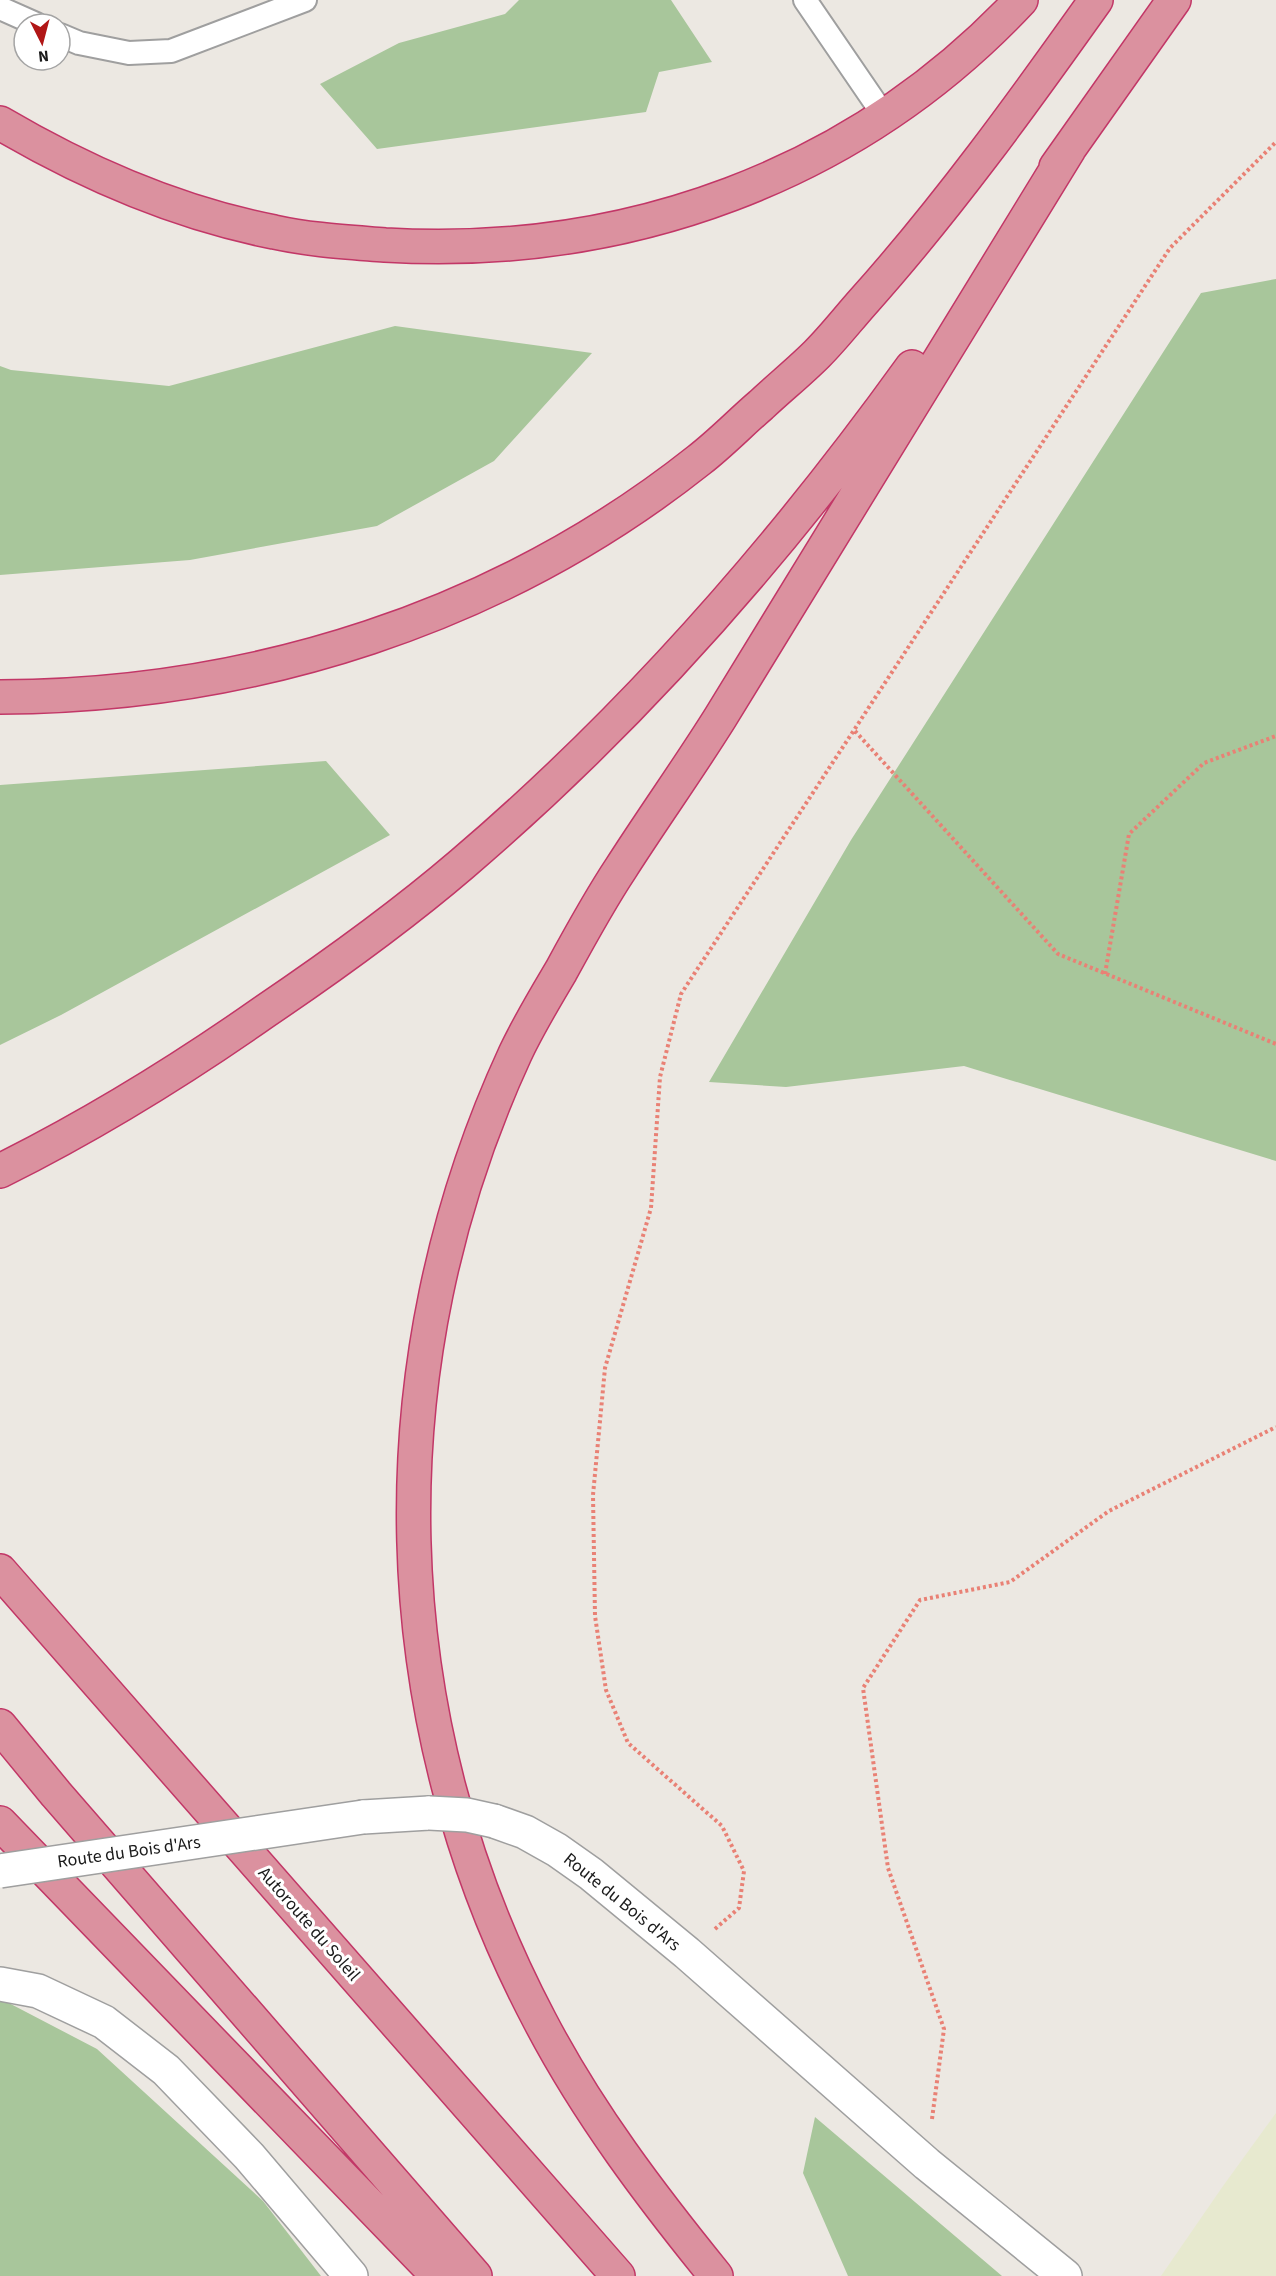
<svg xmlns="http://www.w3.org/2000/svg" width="1276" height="2276" viewBox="0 0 1276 2276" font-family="'Source Sans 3',sans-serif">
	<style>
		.farmland { fill: #e7e9cf }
		.forest { fill: #a8c69b }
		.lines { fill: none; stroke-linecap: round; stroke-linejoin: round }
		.lane-casing { stroke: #9f9f9f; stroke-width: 26 }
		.street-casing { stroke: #9f9f9f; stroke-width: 36 }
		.highway-casing { stroke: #c23767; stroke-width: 36 }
		.path { stroke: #e98175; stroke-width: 4; stroke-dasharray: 3 3; stroke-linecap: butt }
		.lane { stroke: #fff; stroke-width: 22 }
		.street { stroke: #fff; stroke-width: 33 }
		.highway { stroke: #db919f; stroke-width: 33 }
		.street-bridge-casing { stroke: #9f9f9f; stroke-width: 36; stroke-linecap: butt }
		.street-bridge { stroke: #fff; stroke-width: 33 }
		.labels { text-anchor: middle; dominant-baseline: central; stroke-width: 6; stroke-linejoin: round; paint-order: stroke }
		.street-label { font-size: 18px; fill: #1b1b1b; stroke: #fff }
	</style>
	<rect width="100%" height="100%" fill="#ece8e2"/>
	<path class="farmland" d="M1276,2113V2276H1161L1223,2186Z"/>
	<path class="forest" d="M519,0H671L712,62L659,72L646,112L377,149L320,84L399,43L505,14Z
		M1276,279V1161L964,1066L786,1087L709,1082L851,840L1201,293Z
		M395,326L592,353L494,461L377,526L190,560L0,575V366L11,370L169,386Z
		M326,761L390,835L61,1015L0,1045V785Z
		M0,2000L5,2001L97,2049L263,2201L321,2276H0Z
		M815,2117L1002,2276H848L803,2173Z"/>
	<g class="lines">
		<g class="lane-casing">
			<path id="lane" d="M805,0L885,117
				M0,8L36,24
				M60,35L79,43L129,53L171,51L305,0"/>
		</g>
		<g class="street-casing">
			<path id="street" d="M363,1817L429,1813
				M494,1821L525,1832L557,1850L591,1874L687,1953L927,2164L1065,2276
				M0,1984L38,1991L104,2022L166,2070L249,2156L351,2276"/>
		</g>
		<g class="highway-casing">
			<path id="highway" d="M0,123C85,173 177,213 274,232C310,240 348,242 385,245C626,259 855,177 1021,0
				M1056,167L1174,0
				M0,697C253,696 500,618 699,460C721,443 740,423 761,405C779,388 799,372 817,354C833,338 847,320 862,303C947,208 1022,104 1096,0
				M0,1171C92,1125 180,1071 264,1012C332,966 399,918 462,864C632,719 781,549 912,367
				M0,1571L618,2276
				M0,1726L56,1794L475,2276
				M0,1823L438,2276
				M716,2276C651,2196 588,2113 540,2021C380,1719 372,1364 515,1054C528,1026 545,998 561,971C580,936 599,901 621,868C653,818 688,769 720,718C837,529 953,339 1069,149"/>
		</g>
		<path class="path" d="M855,731L1058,954L1276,1044
			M1105,974L1129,834L1204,763L1276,736
			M715,1929L739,1908L744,1871L722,1826L628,1743L606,1690L595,1616L593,1495L605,1368L651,1208L660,1077L681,994L1170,248L1276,142
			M932,2119L944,2029L888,1868L863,1688L920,1600L1010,1582L1109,1511L1276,1427"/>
		<use href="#lane" class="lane"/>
		<use href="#street" class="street"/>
		<use href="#highway" class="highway"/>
		<g class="street-bridge-casing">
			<path id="street-bridge" d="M429,1813L467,1815L494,1821
				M0,1871L363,1817"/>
		</g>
		<use href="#street-bridge" class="street-bridge"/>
	</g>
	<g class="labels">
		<g class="street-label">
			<text transform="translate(129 1852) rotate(-8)">Route du Bois d'Ars</text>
			<text transform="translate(622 1902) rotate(39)">Route du Bois d'Ars</text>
			<text transform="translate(309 1924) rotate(49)">Autoroute du Soleil</text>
		</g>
	</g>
	<g transform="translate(42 42) rotate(174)"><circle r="28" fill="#ffffff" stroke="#a4a4a4" stroke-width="1.5"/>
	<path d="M0-4.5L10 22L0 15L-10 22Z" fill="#b11616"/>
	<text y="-9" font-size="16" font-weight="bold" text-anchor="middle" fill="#1b1b1b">N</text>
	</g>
</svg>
